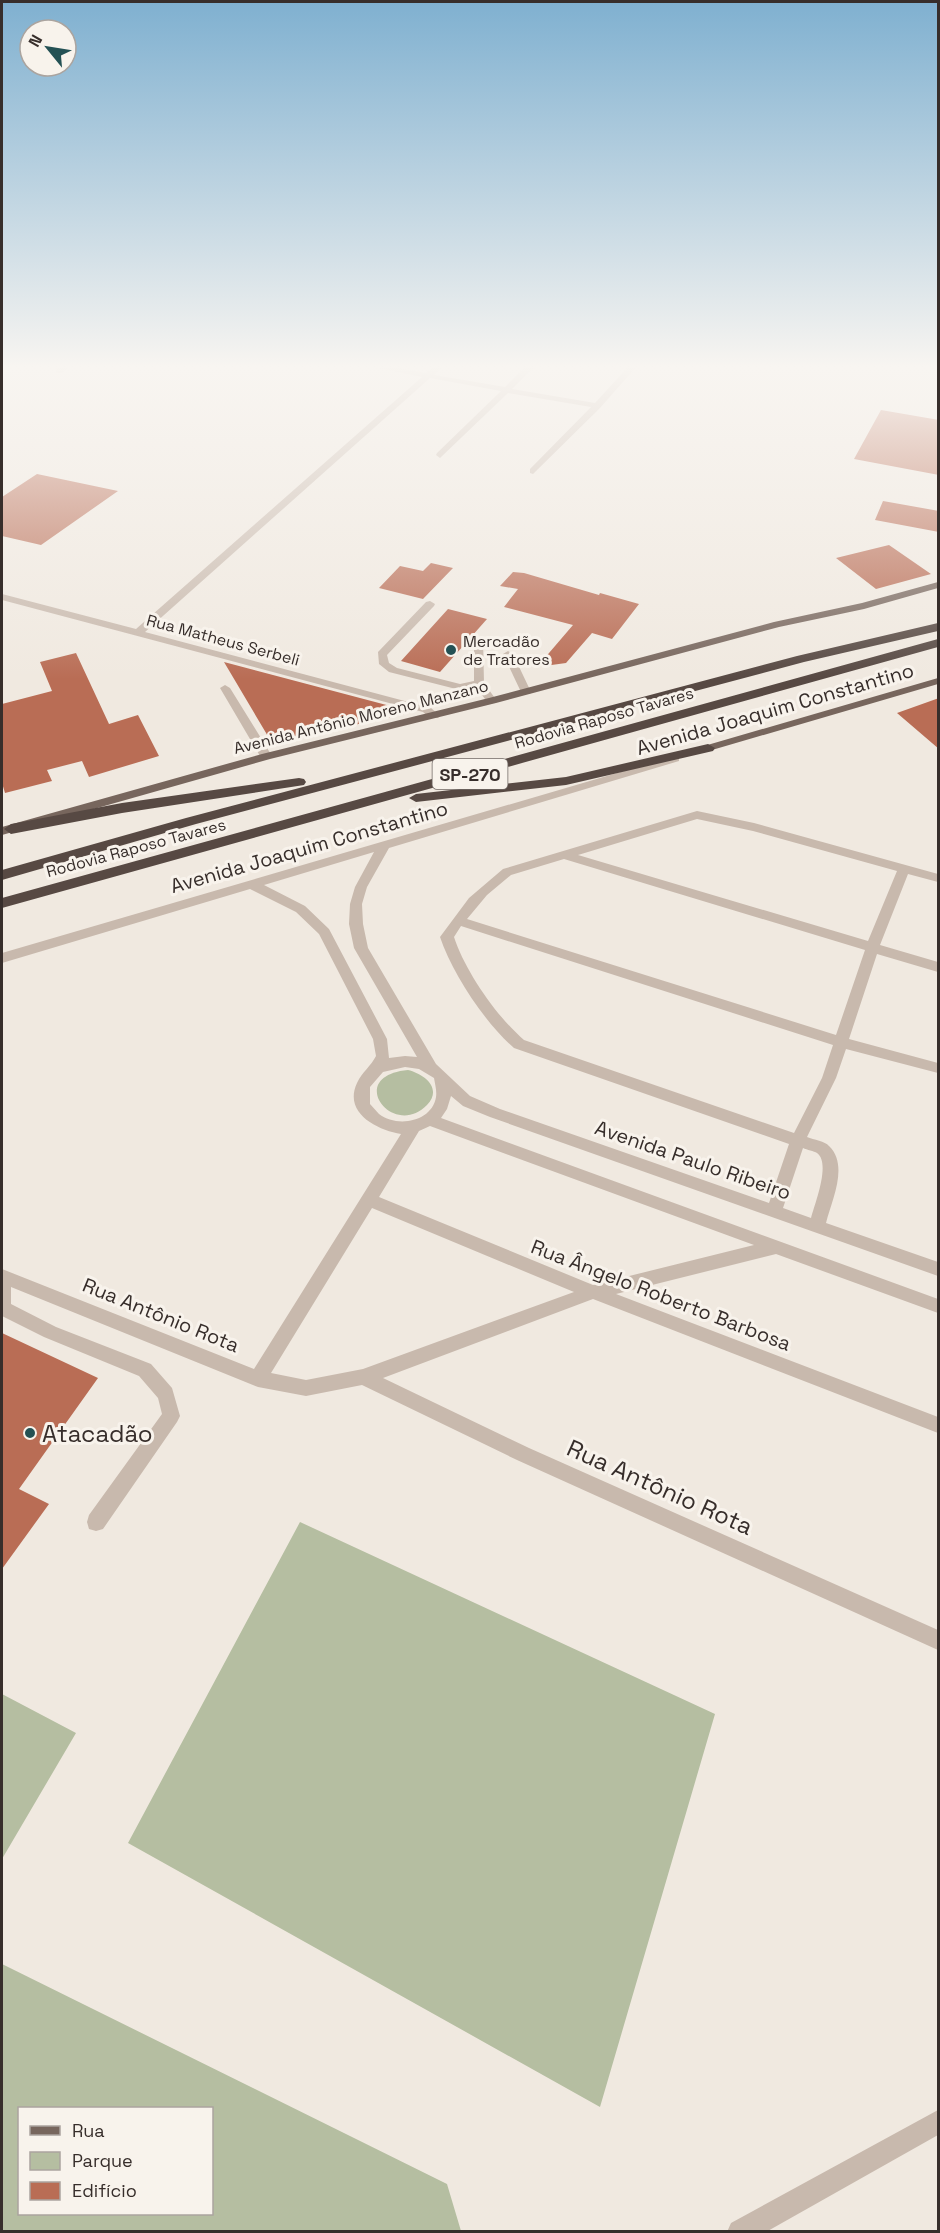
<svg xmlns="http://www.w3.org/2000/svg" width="940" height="2233" viewBox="0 0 940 2233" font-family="'Space Grotesk',sans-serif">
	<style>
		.green { fill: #b5bea1; fill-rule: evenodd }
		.building { fill: #b96d55 }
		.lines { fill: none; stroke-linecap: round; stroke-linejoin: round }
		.minor { fill: #c8b9ad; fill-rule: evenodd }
		.major { fill: #77665d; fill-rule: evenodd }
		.highway { fill: #574943; fill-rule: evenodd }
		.poi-dot { fill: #245154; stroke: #f8f3ec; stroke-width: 2 }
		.labels { text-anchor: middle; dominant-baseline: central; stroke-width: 6; stroke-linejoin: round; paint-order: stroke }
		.far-street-label { font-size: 16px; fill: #372e2b; stroke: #f8f3ec }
		.far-poi-label { font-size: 16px; fill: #372e2b; stroke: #f8f3ec; text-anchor: start }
		.shield { fill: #f8f3ec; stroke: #716965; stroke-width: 1.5 }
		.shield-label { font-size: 18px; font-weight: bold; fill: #372e2b }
		.street-label { font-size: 20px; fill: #372e2b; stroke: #f8f3ec }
		.near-poi-label { font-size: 24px; fill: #372e2b; stroke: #f8f3ec; text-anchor: start }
		.near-street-label { font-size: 24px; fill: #372e2b; stroke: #f8f3ec }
	</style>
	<rect width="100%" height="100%" fill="#f0e9e0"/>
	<path class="green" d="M408,1070C424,1074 443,1088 427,1105C393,1140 344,1076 408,1070Z
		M300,1522L715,1714L600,2107L128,1843Z
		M2,1694L76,1733L2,1859Z
		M2,1964L447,2184L461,2231H2ZM20,2108H212V2214H20Z"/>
	<path class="building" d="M881,410L939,420V475L854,459Z
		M37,474L118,491L41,545L2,536V497Z
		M883,501L939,511V532L875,520Z
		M889,545L931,574L876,589L836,558Z
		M431,563L453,568L423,599L379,588L400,566L423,571Z
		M513,572L524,573L599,595L600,593L639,604L612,639L592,633L566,663L537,667L573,625L504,607L518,589L500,586Z
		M448,609L487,619L440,672L401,661Z
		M76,653L109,724L138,715L159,756L89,777L82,761L47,770L52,781L5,793L2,783V704L52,691L40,662Z
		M224,662L413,712L272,743Z
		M939,698V749L897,713Z
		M2,1333L98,1378L19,1489L49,1504L2,1569Z"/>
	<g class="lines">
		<path class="minor" d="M61,366H71L62,373H56V369Z
			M369,366H387L426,373L434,366H443L434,375L505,387L526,366H535L512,389L595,403L629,366H637L600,408L533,474L530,473V469L591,407L508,393L440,458L436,455L437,453L501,391L430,378L145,632L431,708L440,716L438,718H430L423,712L2,600V594L136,629L422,377Z
			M430,601L435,604L434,606L387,655L389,663L397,668L460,684L474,681V640L483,638L484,683L497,701L496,703H488L476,687L460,690L389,672L379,664L378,652L426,602Z
			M508,651L513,654L531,692L530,694H522L521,692L503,654Z
			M225,685L230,688L272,756L270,758L266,759L260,756L220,688Z
			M675,756L679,757V761L389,848L367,887L362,904L363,924L368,948L436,1064L470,1096L500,1109L769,1203L789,1144L514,1048C485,1023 452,973 440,937L469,898L503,869L697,811L754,823L938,874V882L908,874L880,945L938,962V972L877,954L849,1039L938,1063V1073L846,1049L836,1078L807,1137C814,1140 825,1141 829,1146C849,1165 832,1200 826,1223L938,1262V1276L490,1117L463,1106L451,1096L447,1109L441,1118L938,1299V1313L776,1254L616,1294L938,1417V1433L593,1299L383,1378L529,1448L938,1630V1650L517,1460L362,1385L306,1396L258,1387L11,1287V1304L56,1327L151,1364L172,1388L180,1416L177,1422L103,1529L96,1531L89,1529L87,1522L89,1515L162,1414L158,1398L139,1376L44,1337L2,1316V1269L254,1369L401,1134C377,1130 343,1113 357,1083C362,1072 371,1066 376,1056L373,1039L319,934L296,912L250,889L2,963V953ZM697,819L753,831L897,871L868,941L578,855ZM374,852L355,887L350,904L349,924L354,948L417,1057L405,1056L389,1058L387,1039L329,929L305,906L264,885ZM564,859L865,950L836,1035L467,919L487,895L511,875ZM461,926L833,1045L822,1078L794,1133L524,1040C497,1017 465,971 454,937ZM405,1067L419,1069L434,1078C435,1084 437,1091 436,1097C432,1122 397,1128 379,1114C376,1111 373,1107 370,1104V1087L383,1072ZM430,1126L754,1245L593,1285L379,1197L419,1131ZM803,1148C807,1150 814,1151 817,1153C831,1163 815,1203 811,1218L783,1208ZM372,1208L574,1292L363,1369L306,1380L271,1373Z
			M938,2110V2135L766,2232H727L731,2223Z"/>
		<path class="major" d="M938,582V588L864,609L779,627L496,703L270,759L2,835V827L262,754L489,698L774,622L862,603Z
			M938,678V684L712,750H704L702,748L704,746Z"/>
		<path class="highway" d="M938,623V631L804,662L196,824L2,880V870L186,818L797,656Z
			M938,639V647L2,908V898Z
			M708,744L715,748L713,751L566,785L416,802L409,798L416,794L566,777Z
			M299,778L304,779L306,782L304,785L122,813L11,834L4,829L11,824L122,803Z"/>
	</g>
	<linearGradient id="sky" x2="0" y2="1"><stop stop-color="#7fb0d0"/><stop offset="0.54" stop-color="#f8f5f1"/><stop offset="1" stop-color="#f8f5f1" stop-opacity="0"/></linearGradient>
	<rect width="940" height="679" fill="url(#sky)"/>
	<g class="poi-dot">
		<circle cx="451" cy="650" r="6"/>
		<circle cx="30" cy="1433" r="6"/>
	</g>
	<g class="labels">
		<g class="far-street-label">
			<text transform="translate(223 640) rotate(15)">Rua Matheus Serbeli</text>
			<text transform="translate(361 717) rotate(-14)">Avenida Antônio Moreno Manzano</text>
			<text transform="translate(604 718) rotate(-16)">Rodovia Raposo Tavares</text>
			<text transform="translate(136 848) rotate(-15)">Rodovia Raposo Tavares</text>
		</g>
		<g class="far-poi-label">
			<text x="463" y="641">Mercadão<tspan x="463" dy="18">de Tratores</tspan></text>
		</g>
		<rect class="shield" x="432.5" y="759" width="75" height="30" rx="4.5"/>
		<g class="shield-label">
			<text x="470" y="774">SP-270</text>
		</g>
		<g class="street-label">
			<text transform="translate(775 709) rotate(-16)">Avenida Joaquim Constantino</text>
			<text transform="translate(309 847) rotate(-16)">Avenida Joaquim Constantino</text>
			<text transform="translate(693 1160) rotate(19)">Avenida Paulo Ribeiro</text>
			<text transform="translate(661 1295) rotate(21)">Rua Ângelo Roberto Barbosa</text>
			<text transform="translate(161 1315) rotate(22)">Rua Antônio Rota</text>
		</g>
		<g class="near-poi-label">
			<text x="42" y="1433">Atacadão</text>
		</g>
		<g class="near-street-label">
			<text transform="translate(660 1487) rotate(24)">Rua Antônio Rota</text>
		</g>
	</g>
	<rect width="940" height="2233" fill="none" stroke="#372e2b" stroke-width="6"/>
	<rect x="18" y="2107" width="195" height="108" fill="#f8f3ec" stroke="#aba49f" stroke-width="1.5"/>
	<rect x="30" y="2126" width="30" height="9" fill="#77665d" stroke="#aba49f" stroke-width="1.5"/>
	<text x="72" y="2137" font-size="18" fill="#372e2b">Rua</text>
	<rect x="30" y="2152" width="30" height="18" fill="#b5bea1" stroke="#aba49f" stroke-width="1.5"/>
	<text x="72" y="2167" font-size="18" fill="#372e2b">Parque</text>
	<rect x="30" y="2182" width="30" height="18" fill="#b96d55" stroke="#aba49f" stroke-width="1.5"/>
	<text x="72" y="2197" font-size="18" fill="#372e2b">Edifício</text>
	<g transform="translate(48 48) rotate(300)"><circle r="28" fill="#f8f3ec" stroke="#aba49f" stroke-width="1.5"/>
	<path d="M0-4.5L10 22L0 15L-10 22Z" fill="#245154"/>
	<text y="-9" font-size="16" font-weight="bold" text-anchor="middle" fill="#372e2b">N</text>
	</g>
</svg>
